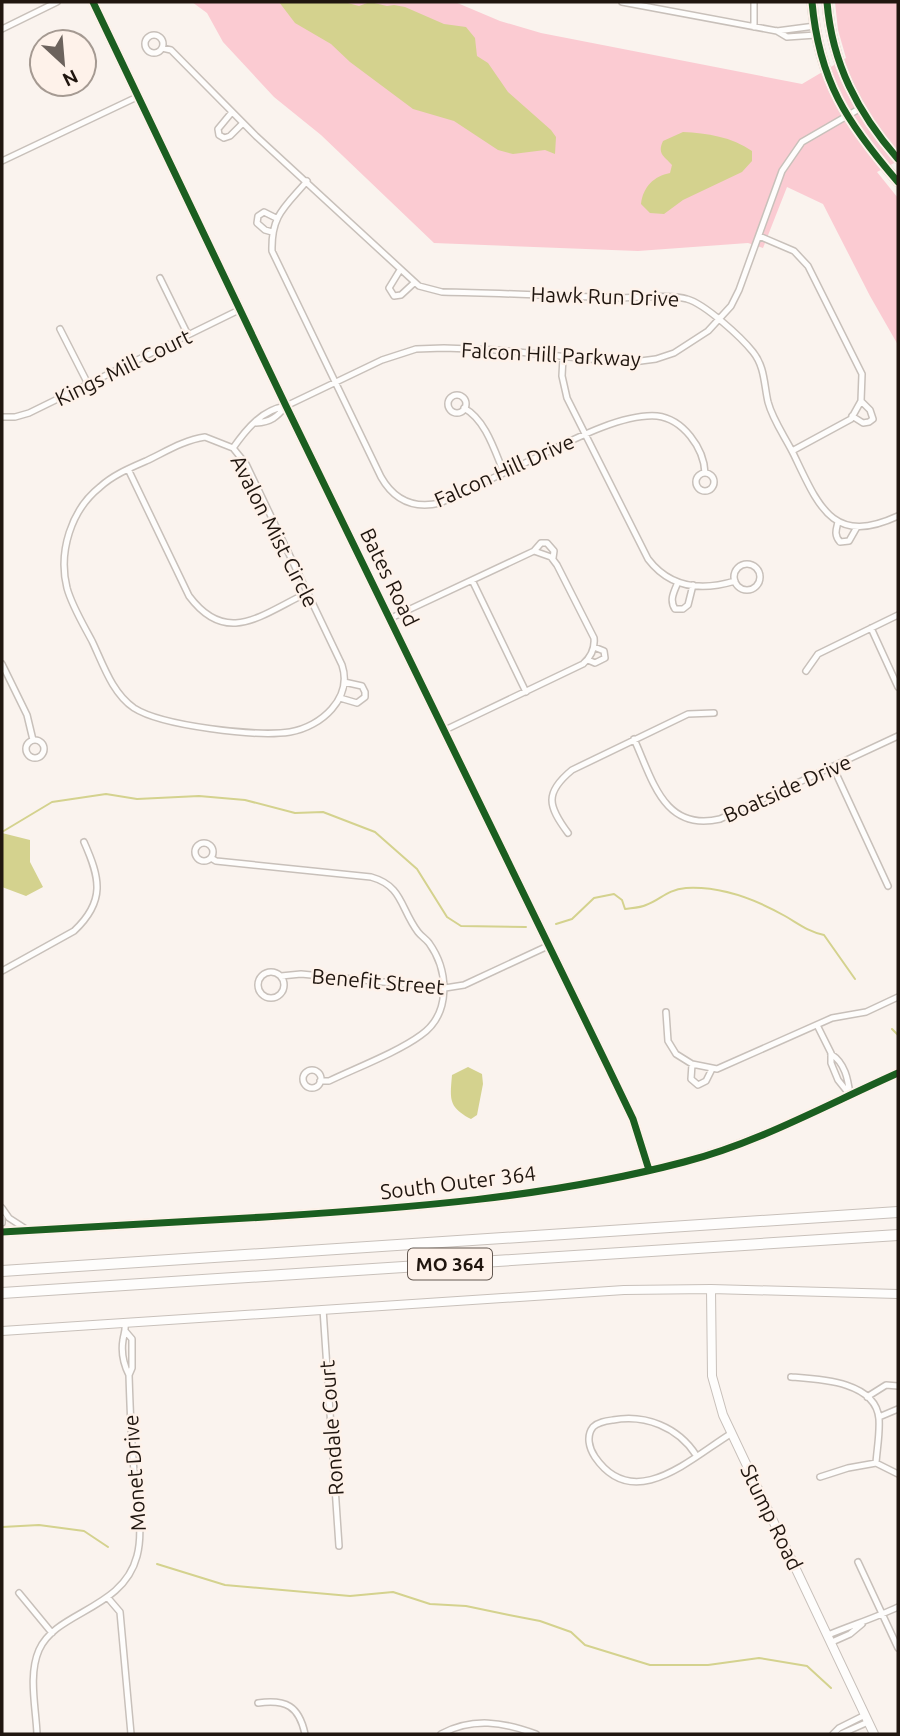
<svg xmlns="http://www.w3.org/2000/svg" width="900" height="1736" viewBox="0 0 900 1736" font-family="Ubuntu,sans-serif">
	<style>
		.green { fill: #fbcbd2 }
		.water { fill: #d4d28e }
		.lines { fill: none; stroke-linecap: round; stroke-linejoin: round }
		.stream { stroke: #d4d28e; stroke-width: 2 }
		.street-casing { stroke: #c8c0ba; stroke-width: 8 }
		.secondary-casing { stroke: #c8c0ba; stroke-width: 10 }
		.primary-casing { stroke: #c8c0ba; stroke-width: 11 }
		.highway-casing { stroke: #c8c0ba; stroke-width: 12 }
		.street { stroke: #fefdfc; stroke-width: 5 }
		.secondary { stroke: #fefdfc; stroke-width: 8 }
		.primary { stroke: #fefdfc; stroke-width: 9 }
		.highway { stroke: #fefdfc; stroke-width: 10 }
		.cycleway-casing { stroke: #fef2ea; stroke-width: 11 }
		.cycleway { stroke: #1b5e20; stroke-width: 7 }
		.labels { text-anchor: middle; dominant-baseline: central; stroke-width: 5; stroke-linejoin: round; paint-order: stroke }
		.shield { fill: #fef2ea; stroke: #635851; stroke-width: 2 }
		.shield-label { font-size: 19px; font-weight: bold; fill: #20160f }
		.street-label { font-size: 21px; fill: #20160f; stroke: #fef2ea }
	</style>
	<rect width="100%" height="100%" fill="#faf3ee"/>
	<path class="green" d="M192,2H455L500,21L541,33L802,84L846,58L838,30L835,2H898V161L877,172L898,198V345L870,296L823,204L787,187L763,248L748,243L638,251L434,243L321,135L274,97L223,42L207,13Z"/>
	<path class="water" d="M279,2H344L359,6L370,2L387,6L394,5L405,7L444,24L466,27L475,38L477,56L488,63L508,92L551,130L556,137L555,154L545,150L513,154L498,150L454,121L413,109L350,62L331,44L295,23Z
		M683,132C707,133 732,137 752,151V161L742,172L683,200L664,214L650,213L641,204C643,187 654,176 670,173L672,165C664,156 657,154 663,141Z
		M2,833L30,840V862L43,887L26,896L2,887Z
		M468,1067L482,1074L483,1084L477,1115L471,1119C448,1107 450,1099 452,1075Z"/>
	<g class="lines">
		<path class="stream" d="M2,832L52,802L106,794L137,799L199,796L245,800L295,813L323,812L375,832L417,869L447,917L461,926L526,927
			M556,924L572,919L594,898L614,894L622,900L625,909C631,908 640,908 646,905C662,899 666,890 686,888C721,886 755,899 785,916C799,924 809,932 824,935L855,979
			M892,1029L898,1035
			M2,1527L39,1525L84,1531L108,1547
			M157,1564L225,1585L350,1596L393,1592L430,1604L466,1606L509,1615L540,1621L571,1632L585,1645L650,1665H708L759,1658L807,1666L831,1688"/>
		<g class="street-casing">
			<path id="street" d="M622,2L777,31L815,26
				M754,27V2
				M2,29L57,2
				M777,31L787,37L816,35
				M145 44a9 9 0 1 1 18 0a9 9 0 1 1-18 0Z
				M162,48L171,50L256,136L419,286L442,292C501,293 560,296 618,298C636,298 672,294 687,299C705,304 741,337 753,352C765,367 764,385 768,402C773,421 786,438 794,455C819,507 833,546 898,516
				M232,112L218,129L219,135L224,138L230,136L243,123
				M2,161L137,97
				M307,181C285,207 271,215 272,251L381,477C394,500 414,509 440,503C469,489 498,476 527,462C561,446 619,413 657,416C683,419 704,448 705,473
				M272,232L265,230L257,223L258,216L264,212L276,218
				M759,236L794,251L808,266L862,374L861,401L851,419L792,451
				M400,270L389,288L394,296L401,295L414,283
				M160,278L188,335
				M60,329L88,384
				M563,357L562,376L567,398L648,559C670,588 702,591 735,581
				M448 404a9 9 0 1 1 18 0a9 9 0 1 1-18 0Z
				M464,408C486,420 495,452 504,473
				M852,416L863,423L869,422L873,419L870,410L861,401
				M2,417H15L29,413L241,309
				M256,423C271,422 277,417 286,406
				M205,437L233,448L246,464L342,665C353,698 321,727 290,732C257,737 162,726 134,708C112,693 103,664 92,641C83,624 72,606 67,588C58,552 71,510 100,487C113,475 130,468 146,461C165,452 184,440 205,437Z
				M233,448C247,428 262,410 286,406L382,360L416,349L444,348L497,350L610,361L633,362L656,359L674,353L708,331L731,306L739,290L782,171L802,142L859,109
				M128,469L189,596C227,647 262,614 307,593
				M696 482a9 9 0 1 1 18 0a9 9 0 1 1-18 0Z
				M838,522C836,530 834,535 840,542L849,541L857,527
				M534,551L541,543H547L554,551L553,558
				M734 577a13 13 0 1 1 26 0a13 13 0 1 1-26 0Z
				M472,580L526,692
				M678,582C674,592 669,600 675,609H683L688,605L693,585
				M391,618L534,551L551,557L557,565L594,638C595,648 591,657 583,664L445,730
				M871,628L898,687
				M588,660L595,663L605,658L604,651L594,647
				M2,664L27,715L33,740
				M806,671L818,654L898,615
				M340,698L357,703L365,697V692L362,686L344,682
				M634,739C653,781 664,832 720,819L898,736
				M26 749a9 9 0 1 1 18 0a9 9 0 1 1-18 0Z
				M833,767L888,886
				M568,833C548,806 544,793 572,770L688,714L714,713
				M195 852a9 9 0 1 1 18 0a9 9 0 1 1-18 0Z
				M211,858L216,861L371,877C403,886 400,908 418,932C421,936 426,939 429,943C449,971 451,1014 421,1035C398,1052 356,1068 329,1081H320
				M2,971L74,931C106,901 100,878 84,842
				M258 985a13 13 0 1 1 26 0a13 13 0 1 1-26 0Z
				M281,976L301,974L445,988L464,985L550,945
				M666,1012L668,1041L676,1054L692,1064L717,1069L832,1018L866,1012L898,997
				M817,1025L831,1053V1063L838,1080L850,1095
				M831,1054C845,1063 848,1079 850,1095
				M692,1064L691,1079L698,1085L706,1081L712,1069
				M303 1079a9 9 0 1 1 18 0a9 9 0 1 1-18 0Z
				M2,1208L9,1218L26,1229
				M2,1218V1223
				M323,1309L339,1546
				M125,1323C126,1330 124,1333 123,1340C121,1352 124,1365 129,1375
				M791,1377C818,1379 876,1381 879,1419C880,1433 877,1449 876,1463
				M867,1397L886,1385L898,1386
				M879,1417L898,1409
				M696,1455C678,1427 645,1414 613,1420C606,1421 598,1422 593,1427C586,1436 589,1448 595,1457C634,1514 691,1458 732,1433
				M820,1477L848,1468L876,1463L898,1474
				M858,1562L898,1648
				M19,1593L52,1633
				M108,1598L120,1612L131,1734
				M828,1635C852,1625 875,1618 898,1607
				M832,1642L850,1634L862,1624
				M258,1703C286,1699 299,1706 305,1734
				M37,1734C36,1708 28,1675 39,1650C56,1611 123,1610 137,1556C144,1530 136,1498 134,1471C131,1439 130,1407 129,1375L132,1368V1339L126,1332
				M441,1734C473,1717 503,1722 536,1734
				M833,1734L839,1728L865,1715
				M841,1734L868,1722"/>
		</g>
		<g class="secondary-casing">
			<path id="secondary" d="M93,2L286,406L608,1067L633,1119L649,1170
				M2,1232C90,1227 178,1222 265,1217C406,1208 547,1198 684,1162C758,1143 828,1104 898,1073
				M711,1289L712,1376L723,1415L874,1734
				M2,1331L624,1290L711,1289L898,1294"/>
		</g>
		<g class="primary-casing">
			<path id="primary" d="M812,2C819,81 847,123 898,182
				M827,2C832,64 858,113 898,159"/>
		</g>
		<g class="highway-casing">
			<path id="highway" d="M2,1271L898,1212
				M2,1293L898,1235"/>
		</g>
		<use href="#street" class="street"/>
		<use href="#secondary" class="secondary"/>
		<use href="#primary" class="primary"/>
		<use href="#highway" class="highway"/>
		<g class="cycleway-casing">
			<path id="cycleway" d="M93,2L286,406L608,1067L633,1119L649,1170
				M812,2C819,81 847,123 898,182
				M827,2C832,64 858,113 898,159
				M2,1232C90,1227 178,1222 265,1217C406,1208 547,1198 684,1162C758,1143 828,1104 898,1073"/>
		</g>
		<use href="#cycleway" class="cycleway"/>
	</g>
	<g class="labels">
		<rect class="shield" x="408" y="1248.5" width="84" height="31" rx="5"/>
		<g class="shield-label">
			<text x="450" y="1264">MO 364</text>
		</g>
		<g class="street-label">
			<text transform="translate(605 296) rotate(2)">Hawk Run Drive</text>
			<text transform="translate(551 354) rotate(3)">Falcon Hill Parkway</text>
			<text transform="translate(123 367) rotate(-26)">Kings Mill Court</text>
			<text transform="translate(504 470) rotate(-24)">Falcon Hill Drive</text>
			<text transform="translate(275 531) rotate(63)">Avalon Mist Circle</text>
			<text transform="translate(390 577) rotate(64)">Bates Road</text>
			<text transform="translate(787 788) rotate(-24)">Boatside Drive</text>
			<text transform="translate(378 981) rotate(5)">Benefit Street</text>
			<text transform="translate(458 1182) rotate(-7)">South Outer 364</text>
			<text transform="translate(331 1428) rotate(-94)">Rondale Court</text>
			<text transform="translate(134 1473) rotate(-94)">Monet Drive</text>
			<text transform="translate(772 1517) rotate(64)">Stump Road</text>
		</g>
	</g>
	<rect width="900" height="1736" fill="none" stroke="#20160f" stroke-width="7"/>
	<g transform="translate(63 63) rotate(154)"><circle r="33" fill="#fef2ea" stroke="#a59a92" stroke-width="2"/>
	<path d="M0-5L12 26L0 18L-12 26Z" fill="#6c635d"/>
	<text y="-10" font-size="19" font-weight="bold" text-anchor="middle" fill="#20160f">N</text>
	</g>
</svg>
